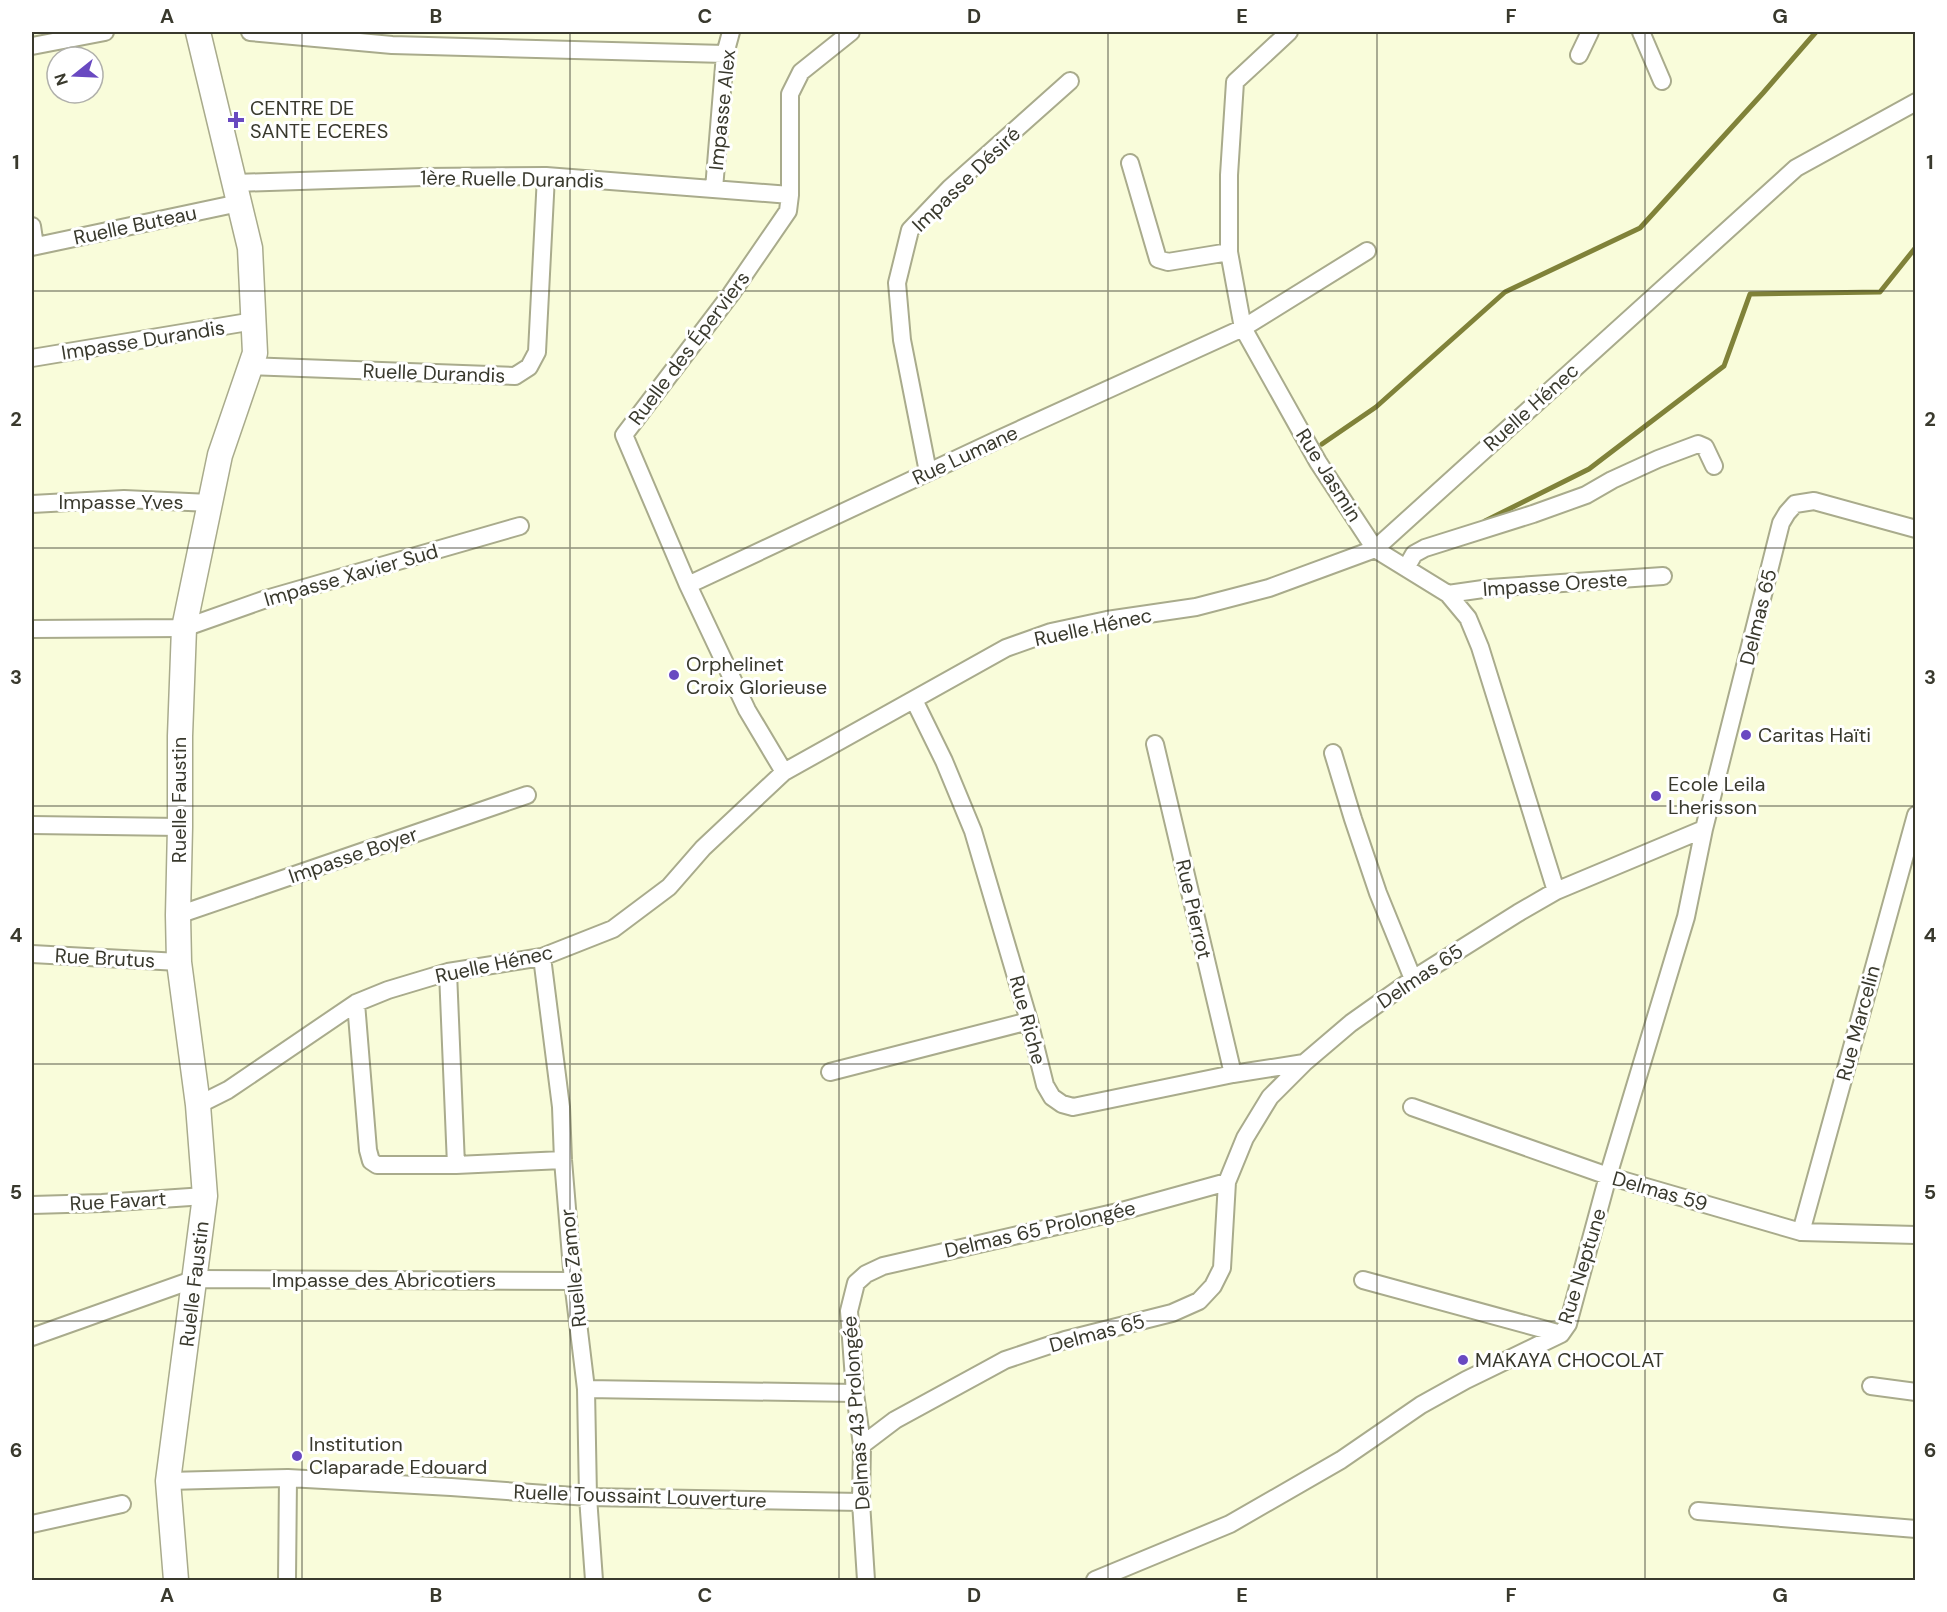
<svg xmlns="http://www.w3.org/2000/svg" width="1947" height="1612" viewBox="0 0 1947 1612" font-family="'DM Sans',sans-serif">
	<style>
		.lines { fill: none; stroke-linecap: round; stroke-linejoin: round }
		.stream { stroke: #808239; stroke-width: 5 }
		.street-casing { stroke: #a9ab8c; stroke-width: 20 }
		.secondary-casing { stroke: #a9ab8c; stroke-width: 27 }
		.street { stroke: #fff; stroke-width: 16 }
		.secondary { stroke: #fff; stroke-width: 24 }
		.grid { fill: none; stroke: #39392d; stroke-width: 1.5; stroke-opacity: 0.55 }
		.poi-dot { fill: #6949c1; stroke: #fff; stroke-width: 2 }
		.labels { text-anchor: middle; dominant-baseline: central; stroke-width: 6; stroke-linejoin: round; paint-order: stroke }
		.poi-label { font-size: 20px; fill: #39392d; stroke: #fff; text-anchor: start }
		.street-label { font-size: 20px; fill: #39392d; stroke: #fff }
		.neatline { fill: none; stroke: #39392d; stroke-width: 2 }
		.grid-label { font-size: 20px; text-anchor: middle; font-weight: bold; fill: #39392d }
	</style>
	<rect width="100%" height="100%" fill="#f9fcda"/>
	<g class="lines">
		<path class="stream" d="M1322,444L1376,407L1505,292L1640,228L1763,93L1816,32
			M1485,521L1589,469L1724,366L1750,294L1880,292L1916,247"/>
		<g class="street-casing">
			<path id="street" d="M250,32L392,45L725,54
				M1289,32L1235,82L1229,175V252L1243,328L1318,462L1375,549L1448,594L1468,618L1480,647L1556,891
				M1641,32L1662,81
				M32,46L105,32
				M1579,55L1590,32
				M1130,163L1158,259L1168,262L1229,252
				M235,183L423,177L546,176L790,195
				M714,189L725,54L731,32
				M32,226L35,246
				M32,247L239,203
				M32,358L254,321
				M250,366L515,376L529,367L537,352L546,176
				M928,472L902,340L897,283L910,230L950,188L1070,81
				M32,504L124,499L210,503
				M1406,568L1414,554L1425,548L1533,514L1586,495L1612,480L1658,459L1698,444L1705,447L1714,466
				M688,585L997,440L1243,328L1367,251
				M1448,594L1490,588L1663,576
				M32,629L184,628L266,599L520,526
				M914,700L944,761L973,831L1029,1021L1045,1085L1052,1097L1062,1104L1073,1107L1233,1074L1304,1063
				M1155,744L1233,1074
				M1333,753L1353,819L1378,893L1413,979
				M784,772L747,710L688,585L624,435L731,294L788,211L790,195V94L801,72L851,32
				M32,825L180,827
				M178,915L527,795
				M32,954L179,962
				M542,957L561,1107L563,1160L573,1281L586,1389L588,1497L594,1580
				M448,972L456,1165L563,1160
				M356,1003L368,1150L371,1161L377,1165H456
				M830,1072L1029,1021
				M198,1105L228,1090L356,1003L388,990L448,972L542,957L613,929L669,887L703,848L784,772L1006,648L1051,632L1107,620L1196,607L1269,588L1375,549L1796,168L1916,102
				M1412,1107L1608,1176L1801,1232L1916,1235
				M32,1205L102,1203L205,1196
				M1801,1232L1916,815
				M1363,1280L1561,1334
				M32,1337L195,1279L573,1281
				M1871,1386L1916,1392
				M586,1389L855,1393
				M862,1445L895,1420L1005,1360L1065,1340L1172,1313L1199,1301L1213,1286L1222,1268L1227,1182L1245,1138L1270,1097L1304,1063L1351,1023L1413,979L1518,913L1556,891L1704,829
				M168,1481L288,1478L451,1487L588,1497L861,1502
				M1698,1511L1916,1529
				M32,1524L122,1504
				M287,1580L288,1478
				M866,1580L861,1502L862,1445L855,1393L849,1311L856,1283L866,1274L883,1266L1122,1211L1227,1182
				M1095,1580L1230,1524L1341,1460L1421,1405L1466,1380L1561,1334L1568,1324L1608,1176L1686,917L1704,829L1781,523L1787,513L1795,504L1814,501L1916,529"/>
		</g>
		<g class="secondary-casing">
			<path id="secondary" d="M176,1580L168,1481L205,1196L198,1105L179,962L178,915L180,827V736L184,628L220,455L255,353L250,248L198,32"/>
		</g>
		<use href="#street" class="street"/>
		<use href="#secondary" class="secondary"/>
	</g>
	<path class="grid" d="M302,32V1580M570,32V1580M839,32V1580M1108,32V1580M1377,32V1580M1645,32V1580M32,291H1916M32,548H1916M32,806H1916M32,1064H1916M32,1321H1916"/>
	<g class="poi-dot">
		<path d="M233 111h6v6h6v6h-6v6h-6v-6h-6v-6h6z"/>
		<circle cx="674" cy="675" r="6"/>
		<circle cx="1746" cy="735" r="6"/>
		<circle cx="1656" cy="796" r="6"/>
		<circle cx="1463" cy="1360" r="6"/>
		<circle cx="297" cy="1456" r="6"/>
	</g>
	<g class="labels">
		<g class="poi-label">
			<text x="250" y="108">CENTRE DE<tspan x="250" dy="23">SANTE ECERES</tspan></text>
			<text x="686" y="664">Orphelinet<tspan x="686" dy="23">Croix Glorieuse</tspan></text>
			<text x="1758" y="735">Caritas Haïti</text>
			<text x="1668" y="784">Ecole Leila<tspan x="1668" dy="23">Lherisson</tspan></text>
			<text x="1475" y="1360">MAKAYA CHOCOLAT</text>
			<text x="309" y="1444">Institution<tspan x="309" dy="23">Claparade Edouard</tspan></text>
		</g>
		<g class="street-label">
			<text transform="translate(722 110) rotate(-84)">Impasse Alex</text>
			<text transform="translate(512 179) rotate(1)">1ère Ruelle Durandis</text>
			<text transform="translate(966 179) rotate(-44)">Impasse Désiré</text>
			<text transform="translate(135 225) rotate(-12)">Ruelle Buteau</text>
			<text transform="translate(143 340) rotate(-9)">Impasse Durandis</text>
			<text transform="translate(689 348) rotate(-53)">Ruelle des Éperviers</text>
			<text transform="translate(434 373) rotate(2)">Ruelle Durandis</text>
			<text transform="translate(1531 407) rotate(-42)">Ruelle Hénec</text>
			<text transform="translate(965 455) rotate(-25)">Rue Lumane</text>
			<text transform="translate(1329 475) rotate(58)">Rue Jasmin</text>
			<text x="121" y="502">Impasse Yves</text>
			<text transform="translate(351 575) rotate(-16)">Impasse Xavier Sud</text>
			<text transform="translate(1555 584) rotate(-4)">Impasse Oreste</text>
			<text transform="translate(1758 617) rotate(-76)">Delmas 65</text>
			<text transform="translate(1093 627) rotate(-12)">Ruelle Hénec</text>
			<text transform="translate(179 800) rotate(-90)">Ruelle Faustin</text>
			<text transform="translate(353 855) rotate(-19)">Impasse Boyer</text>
			<text transform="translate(1194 909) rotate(77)">Rue Pierrot</text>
			<text transform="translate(105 958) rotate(3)">Rue Brutus</text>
			<text transform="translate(494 964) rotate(-12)">Ruelle Hénec</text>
			<text transform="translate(1420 976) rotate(-34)">Delmas 65</text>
			<text transform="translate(1028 1020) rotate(75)">Rue Riche</text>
			<text transform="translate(1858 1023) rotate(-75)">Rue Marcelin</text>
			<text transform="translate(1660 1191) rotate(16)">Delmas 59</text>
			<text transform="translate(118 1201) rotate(-3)">Rue Favart</text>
			<text transform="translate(1040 1229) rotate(-13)">Delmas 65 Prolongée</text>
			<text transform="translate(1582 1266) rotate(-73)">Rue Neptune</text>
			<text transform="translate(573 1268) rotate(-96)">Ruelle Zamor</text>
			<text x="384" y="1280">Impasse des Abricotiers</text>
			<text transform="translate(194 1284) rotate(-83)">Ruelle Faustin</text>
			<text transform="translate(1097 1333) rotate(-15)">Delmas 65</text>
			<text transform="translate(856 1413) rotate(-94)">Delmas 43 Prolongée</text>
			<text transform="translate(640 1496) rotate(2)">Ruelle Toussaint Louverture</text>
		</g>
	</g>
	<rect width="1947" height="1612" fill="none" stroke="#ffffff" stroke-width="66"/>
	<g transform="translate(75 75) rotate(252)"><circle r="28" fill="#ffffff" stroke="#b0b0ab" stroke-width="1.5"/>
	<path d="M0-4.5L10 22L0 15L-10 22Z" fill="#6949c1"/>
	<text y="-9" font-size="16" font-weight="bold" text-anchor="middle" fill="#39392d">N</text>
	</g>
	<rect x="33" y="33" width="1881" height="1546" class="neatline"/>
	<g class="grid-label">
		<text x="167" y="23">A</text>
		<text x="436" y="23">B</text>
		<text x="705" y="23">C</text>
		<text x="974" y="23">D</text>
		<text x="1242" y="23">E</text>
		<text x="1511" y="23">F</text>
		<text x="1780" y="23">G</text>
		<text x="16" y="169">1</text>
		<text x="1930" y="169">1</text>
		<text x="16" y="426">2</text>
		<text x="1930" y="426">2</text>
		<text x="16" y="684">3</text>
		<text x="1930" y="684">3</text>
		<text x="16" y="942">4</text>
		<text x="1930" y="942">4</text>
		<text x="16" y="1199">5</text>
		<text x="1930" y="1199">5</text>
		<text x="16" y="1457">6</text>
		<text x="1930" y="1457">6</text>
		<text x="167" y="1602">A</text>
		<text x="436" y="1602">B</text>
		<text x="705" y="1602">C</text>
		<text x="974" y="1602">D</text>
		<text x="1242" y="1602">E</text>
		<text x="1511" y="1602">F</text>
		<text x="1780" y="1602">G</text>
	</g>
</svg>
